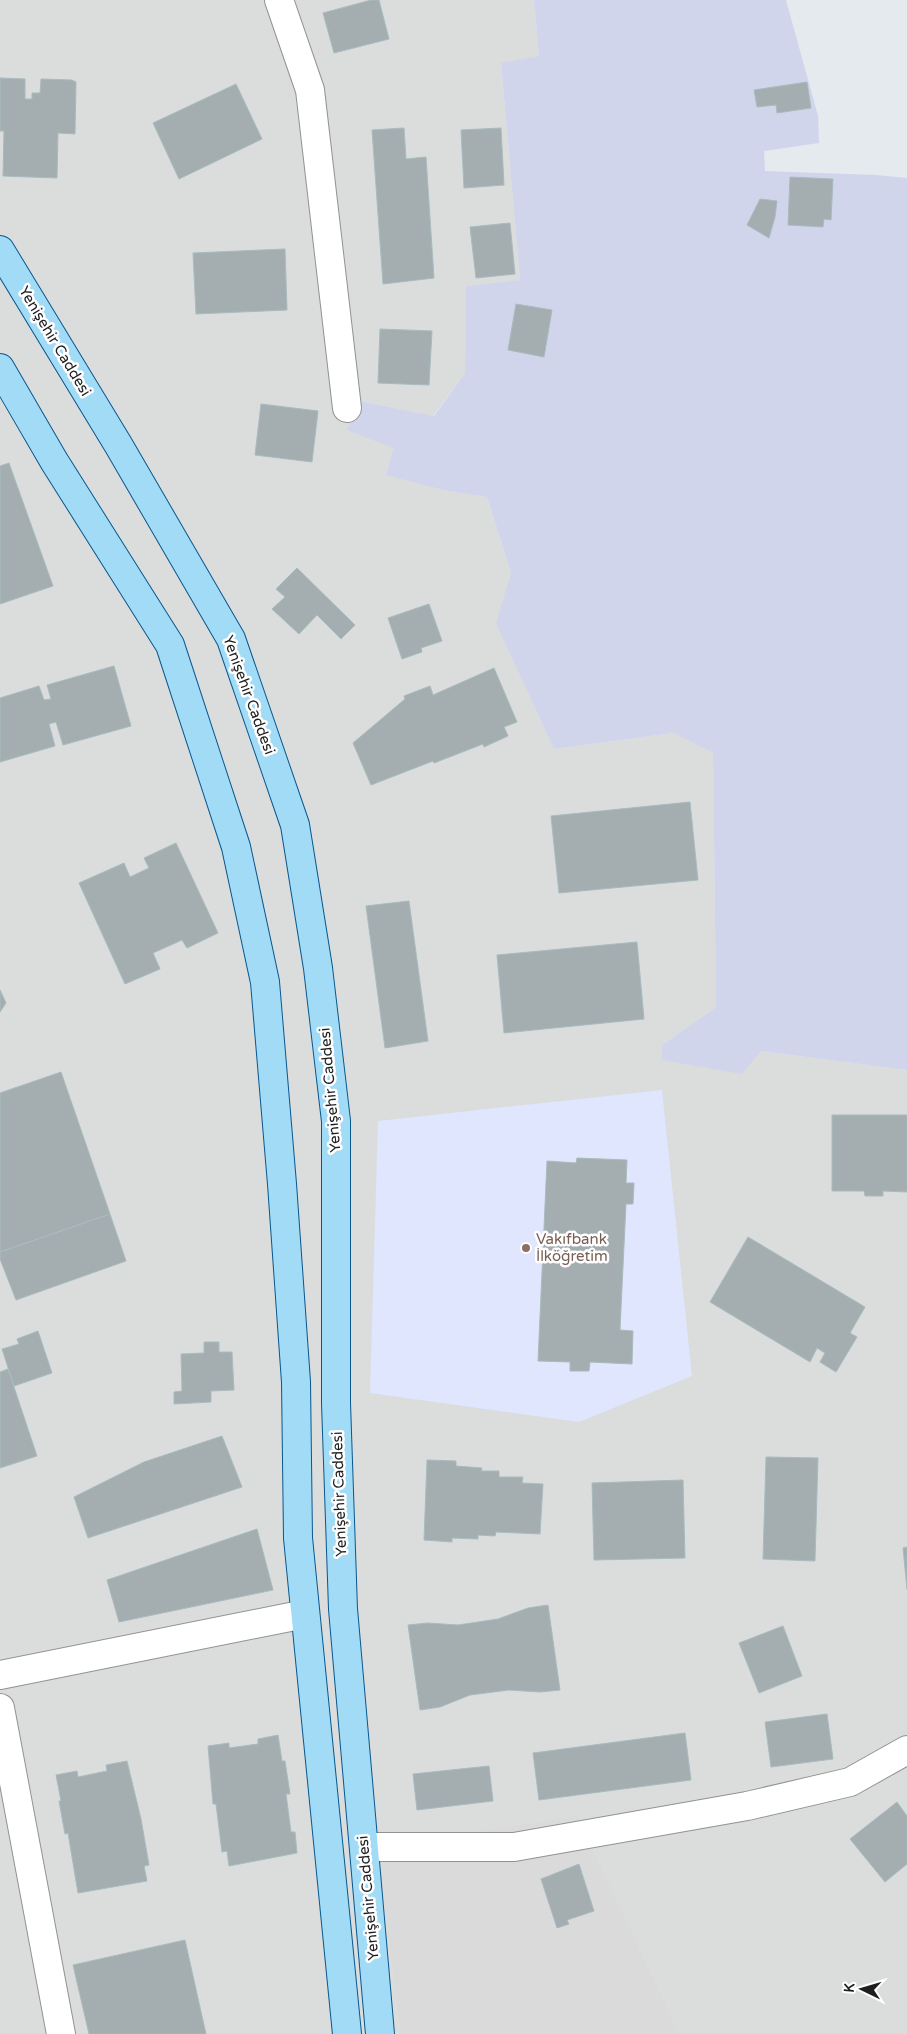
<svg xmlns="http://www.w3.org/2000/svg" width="907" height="2034" viewBox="0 0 907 2034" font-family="'Varela Round',sans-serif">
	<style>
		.residential { fill: #dbdcdc }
		.education { fill: #dfe6fd }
		.farmland { fill: #d1d5ec }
		.parking { fill: #dadada }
		.building { fill: #a4aeb0; stroke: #a8bbbf }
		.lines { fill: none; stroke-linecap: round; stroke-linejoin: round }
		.street-casing { stroke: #929292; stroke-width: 30 }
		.primary-casing { stroke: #08578f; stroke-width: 30 }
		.street { stroke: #fff; stroke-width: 28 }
		.primary { stroke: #a1dbf6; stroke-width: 28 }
		.education-dot { fill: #8d6e63; stroke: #fff; stroke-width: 2 }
		.labels { text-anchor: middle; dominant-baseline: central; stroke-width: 5; stroke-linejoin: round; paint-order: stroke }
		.street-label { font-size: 15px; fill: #1e1e1e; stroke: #fff }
		.education-label { font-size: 15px; fill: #785e54; stroke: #fff; text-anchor: start }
	</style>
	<rect width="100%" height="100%" fill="#e4eaee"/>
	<path class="residential" d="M0,0H534L539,56L501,64L520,280L466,286L465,373L433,416L361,401L393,448L386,474L443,490L487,497L511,573L497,623L554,749L673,733L713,753L716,1007L662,1045L761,1051L907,1070V2034H0Z"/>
	<path class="education" d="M662,1090L692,1376L579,1422L370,1393L378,1121Z"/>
	<path class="farmland" d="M534,0H786L818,116L819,143L764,151L765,171L876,175L907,178V1070L761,1051L742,1074L662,1060V1045L716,1007L713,753L673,733L554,749L496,623L511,573L487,497L443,490L386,475L393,448L347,430L360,401L434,416L465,373L466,286L520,280L501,63L539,56Z"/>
	<path class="parking" d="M577,1816L679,2034H401L377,1848Z"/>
	<path class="building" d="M371,0H379L389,39L334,53L323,13Z
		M0,78L25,79V99H32V93H40L41,79L72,80L76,82L75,134L58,133L57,178L3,176L4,131H0Z
		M807,82L811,108L777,113L776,105L757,107L754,90Z
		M236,84L262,139L179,179L153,123Z
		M404,128L406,159L426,157L434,278L383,284L372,130Z
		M501,128L504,185L464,188L461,130Z
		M790,177L833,179L831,220L824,219L823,227L788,225Z
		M760,199L777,201L775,217L769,238L747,225Z
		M510,223L515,274L476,278L470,227Z
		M285,249L287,310L196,314L193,253Z
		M516,304L552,310L544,357L508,350Z
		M380,329L432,331L429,385L378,383Z
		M261,404L318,411L312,462L255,455Z
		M9,463L53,586L0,604V466Z
		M297,568L355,625L341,639L317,615L299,634L272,609L285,597L276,589Z
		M429,604L442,641L421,648L422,652L402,659L388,618Z
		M114,666L131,726L63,745L56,722L49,724L55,746L0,762V698L39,686L44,700L51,699L47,685Z
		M494,668L517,722L504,727L508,736L484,747L483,744L434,763L433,761L371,785L353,743L405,699L404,696L430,686L433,695Z
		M690,802L698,880L559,893L551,816Z
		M176,843L218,933L187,948L182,940L153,953L160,969L125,984L79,883L124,863L130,877L149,868L144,858Z
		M409,901L428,1041L385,1048L366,906Z
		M637,942L644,1019L504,1033L497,955Z
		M0,990L6,1003L0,1012Z
		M61,1072L110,1214L0,1252V1093Z
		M832,1115H907V1192L883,1191V1196H865L864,1191H832Z
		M577,1158L627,1160L626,1183H634L633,1204H626L620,1330L633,1331L632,1364L590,1362L589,1371H570V1362L538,1361L547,1161L576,1163Z
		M110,1214L126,1261L16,1300L0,1259V1252Z
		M748,1237L865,1307L850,1333L857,1337L836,1372L820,1362L825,1353L817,1348L810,1362L710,1302Z
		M38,1331L52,1373L14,1386L2,1349L19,1344L17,1339Z
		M204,1342H219V1352H232L234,1390L211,1391V1402L174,1404V1392L182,1391L181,1354L204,1353Z
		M8,1369L37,1456L0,1468V1372Z
		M222,1436L242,1487L88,1538L74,1497L144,1462Z
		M766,1457L818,1458L815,1561L763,1559Z
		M427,1460L456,1461V1466L482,1468L481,1471H499V1477H523L522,1483L543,1484L540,1534L496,1532L495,1536L478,1535V1539L452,1538V1542L424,1540Z
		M683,1480L685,1558L594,1560L592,1483Z
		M257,1529L273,1590L119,1622L107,1580Z
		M907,1547V1589L903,1548Z
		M548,1605L560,1690L540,1692L509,1690L470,1695L440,1707L420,1710L408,1625L428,1623L458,1625L498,1619L528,1608Z
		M783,1626L802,1676L759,1693L739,1643Z
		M827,1714L833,1759L771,1767L765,1722Z
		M685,1733L691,1780L539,1800L533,1753Z
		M278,1735L282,1761H285L290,1794H286L291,1832H295L297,1853L229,1866L227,1851L222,1852L216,1804H213L208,1746L229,1743V1748L258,1744V1739Z
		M127,1761L141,1819L149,1865L144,1866L147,1881L78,1893L68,1833L65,1834L59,1801H61L56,1775L77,1771L78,1777L107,1771L106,1765Z
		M489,1766L493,1801L417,1810L413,1774Z
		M897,1802L907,1816V1864L885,1882L850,1839Z
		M579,1864L594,1911L567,1920L569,1924L557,1928L541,1879Z
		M185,1940L206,2034H89L73,1965Z"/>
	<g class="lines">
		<g class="street-casing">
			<path id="street" d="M279,0L310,90L347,408
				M0,1675L305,1614
				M0,1708L61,2034
				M364,1847H514L747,1806L850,1782L907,1750"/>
		</g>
		<g class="primary-casing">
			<path id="primary" d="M0,250L119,446L231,639L295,825L318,968L336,1121V1403L343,1609L380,2034
				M0,368L54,461L170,645L236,847L265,982L282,1184L296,1382L298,1538L347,2034"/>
		</g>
		<use href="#street" class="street"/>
		<use href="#primary" class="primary"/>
	</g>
	<circle class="education-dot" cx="526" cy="1248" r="5"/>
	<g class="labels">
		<g class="street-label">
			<text transform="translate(55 341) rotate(59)">Yenişehir Caddesi</text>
			<text transform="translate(249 695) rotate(70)">Yenişehir Caddesi</text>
			<text transform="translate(330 1090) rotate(-95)">Yenişehir Caddesi</text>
			<text transform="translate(339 1494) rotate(-92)">Yenişehir Caddesi</text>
			<text transform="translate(368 1898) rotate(-95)">Yenişehir Caddesi</text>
		</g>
		<g class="education-label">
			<text x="536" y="1239">Vakıfbank<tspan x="536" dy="17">İlköğretim</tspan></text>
		</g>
	</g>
	<g transform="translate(862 1989) rotate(275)" stroke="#ffffff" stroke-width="4" paint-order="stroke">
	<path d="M0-4L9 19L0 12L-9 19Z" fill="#1e1e1e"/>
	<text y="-8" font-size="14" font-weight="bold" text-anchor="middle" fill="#1e1e1e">K</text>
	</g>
</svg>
